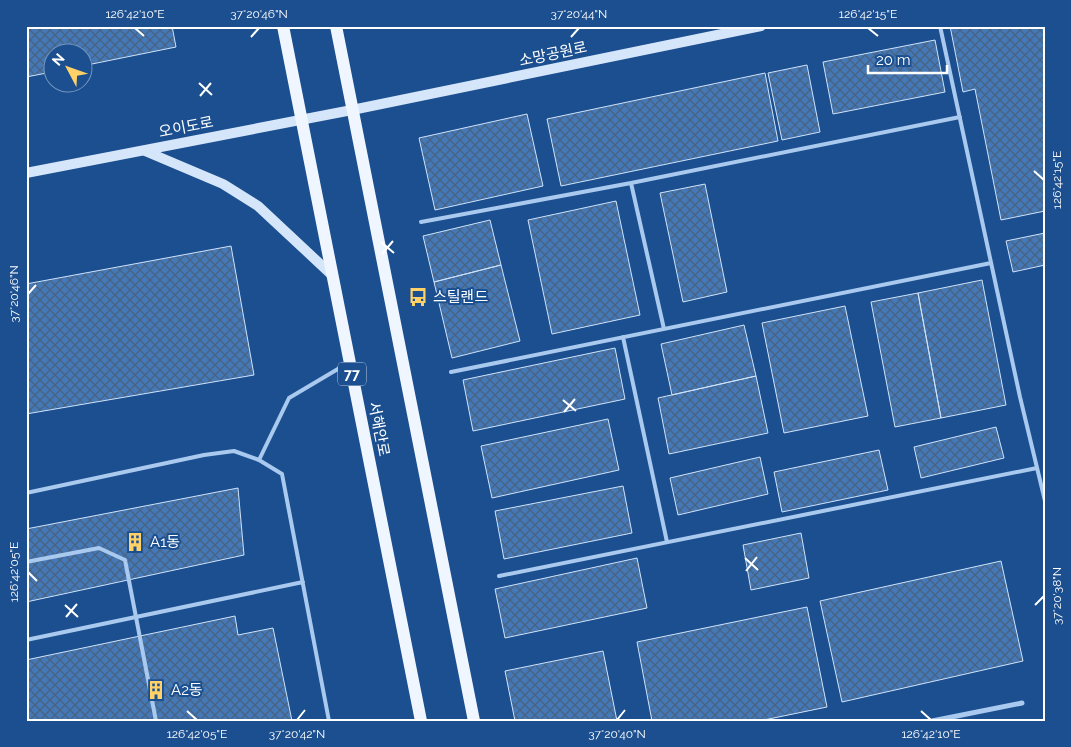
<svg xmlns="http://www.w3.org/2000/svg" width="1071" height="747" viewBox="0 0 1071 747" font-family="Raleway,'Noto Sans KR',sans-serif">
	<defs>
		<pattern id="building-cross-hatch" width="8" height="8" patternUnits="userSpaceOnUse" patternTransform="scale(1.25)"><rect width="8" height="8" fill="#4478b7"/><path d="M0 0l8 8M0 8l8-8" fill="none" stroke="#486282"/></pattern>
	</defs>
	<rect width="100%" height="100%" fill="#1b4f8f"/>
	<path fill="url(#building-cross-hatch)" stroke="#cfe3fa" d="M26 26H172L176 47 82 66V52H52V72L26 77Z
		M950 26H1045V211L1001 220 975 89 963 92Z
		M935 40 945 92 833 114 823 62Z
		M807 65 820 132 782 140 768 73Z
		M765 73 778 141 561 186 547 119Z
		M527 114 543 186 435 210 419 138Z
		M705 184 727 292 683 302 660 193Z
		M616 201 640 315 552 334 528 220Z
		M490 220 501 265 434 282 423 236Z
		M1045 233V265L1013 272 1006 241Z
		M231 246 254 375 26 414V284Z
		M501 265 520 341 452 358 434 282Z
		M982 280 1006 405 941 418 918 293Z
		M918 293 941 418 895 427 871 302Z
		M845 306 868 416 784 433 762 323Z
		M744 325 756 376 672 395 661 344Z
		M615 348 625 399 473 431 463 380Z
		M756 376 768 433 669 454 658 398Z
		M608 419 619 470 492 498 481 446Z
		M996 427 1004 458 921 478 914 447Z
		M879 450 888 490 782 512 774 472Z
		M760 457 768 494 678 515 670 478Z
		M623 486 632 533 504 559 495 511Z
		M238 488 244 555 26 602V529Z
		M801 533 809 578 751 590 743 545Z
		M637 558 647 608 505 638 495 589Z
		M1001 561 1023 661 842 702 820 601Z
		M807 607 827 707 759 721H652L637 642Z
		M235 616 238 635 273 628 292 721H26V660Z
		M603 651 617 721H515L505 671Z"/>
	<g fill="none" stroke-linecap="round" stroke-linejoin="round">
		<path stroke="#a9c9ee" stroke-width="4" d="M940 26 1020 397 1045 501
			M631 183 664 329
			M421 222 631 183 960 117
			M623 337 667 542
			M451 372 991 263
			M259 460 289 398 348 363
			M26 493 204 455 234 451 259 460 282 474 329 721
			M499 576 1037 468
			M26 640 303 582"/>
		<path stroke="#a9c9ee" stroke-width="5" d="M932 721 1022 703"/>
		<path stroke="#d6e6fa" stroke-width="10" d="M145 151 223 184 258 206 333 276
			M26 173 352 110 761 26"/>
		<path stroke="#f0f6ff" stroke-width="12" d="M283 26 421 721
			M336 26 474 721"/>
		<path stroke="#a9c9ee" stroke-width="4" d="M26 562 99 548 125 560 156 721"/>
	</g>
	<path fill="none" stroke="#fff" stroke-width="2" d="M135 28 144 36M868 28 878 36M251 37 259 28M571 37 579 28M199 83 212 95M200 96 211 83M1034 171 1044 180M381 242 394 253M382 254 393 241M28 294 36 285M563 400 576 411M564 412 575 399M745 558 758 570M746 571 757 557M28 572 37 581M65 605 78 617M1035 605 1044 596M66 617 77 604M187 711 197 720M921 711 931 720M297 720 305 710M617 720 625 710"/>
	<defs>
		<g id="bus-bare" transform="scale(1.5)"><path d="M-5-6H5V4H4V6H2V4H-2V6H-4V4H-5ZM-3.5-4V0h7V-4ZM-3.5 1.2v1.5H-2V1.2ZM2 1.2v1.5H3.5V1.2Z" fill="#ffd166" stroke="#1b4f8f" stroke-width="2.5" paint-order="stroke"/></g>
		<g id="building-bare" transform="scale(1.5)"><path d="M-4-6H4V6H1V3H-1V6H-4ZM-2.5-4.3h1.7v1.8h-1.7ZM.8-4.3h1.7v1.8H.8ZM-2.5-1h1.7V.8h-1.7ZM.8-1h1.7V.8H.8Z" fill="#ffd166" stroke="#1b4f8f" stroke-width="2.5" paint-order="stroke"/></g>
	</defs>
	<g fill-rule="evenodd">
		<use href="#bus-bare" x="418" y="297"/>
		<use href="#building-bare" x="135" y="542"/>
		<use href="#building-bare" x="156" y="690"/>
	</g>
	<g text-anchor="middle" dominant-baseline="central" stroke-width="4" stroke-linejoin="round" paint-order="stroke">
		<rect fill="#1b4f8f" stroke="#bbcadd" stroke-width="1" x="338" y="362.5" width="28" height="23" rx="4"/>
		<g font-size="14" font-weight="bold" fill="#fff">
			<text x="352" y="374">77</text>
		</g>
		<g font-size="15" fill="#fff" stroke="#1b4f8f">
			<text transform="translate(553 54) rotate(-12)">소망공원로</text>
			<text transform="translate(186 127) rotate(-11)">오이도로</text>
			<text transform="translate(379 429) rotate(79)">서해안로</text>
		</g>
		<g font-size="15" fill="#fff" stroke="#1b4f8f" text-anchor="start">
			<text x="433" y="297">스틸랜드</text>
			<text x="150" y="542">A1동</text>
			<text x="171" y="690">A2동</text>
		</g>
	</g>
	<rect width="1071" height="747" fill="none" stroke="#1b4f8f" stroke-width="55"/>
	<g transform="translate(68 68) rotate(311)"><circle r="24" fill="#1b4f8f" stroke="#7695bc"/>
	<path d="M0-4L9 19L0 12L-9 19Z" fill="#ffd166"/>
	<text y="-8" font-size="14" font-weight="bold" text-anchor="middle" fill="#ffffff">N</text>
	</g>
	<path d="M868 65v8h79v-8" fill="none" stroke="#ffffff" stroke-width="2.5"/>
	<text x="876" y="65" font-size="15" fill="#ffffff" stroke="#1b4f8f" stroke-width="4" paint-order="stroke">20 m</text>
	<rect x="28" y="28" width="1016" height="692" fill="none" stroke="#fff" stroke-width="2"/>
	<g font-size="12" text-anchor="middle" fill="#fff">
		<text x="135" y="18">126°42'10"E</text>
		<text x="259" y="18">37°20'46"N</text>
		<text x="579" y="18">37°20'44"N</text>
		<text x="868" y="18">126°42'15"E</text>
		<text transform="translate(1057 180) rotate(-90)" y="4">126°42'15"E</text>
		<text transform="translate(14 294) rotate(-90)" y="4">37°20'46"N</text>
		<text transform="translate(14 572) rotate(-90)" y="4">126°42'05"E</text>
		<text transform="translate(1057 596) rotate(-90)" y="4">37°20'38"N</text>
		<text x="197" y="738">126°42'05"E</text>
		<text x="297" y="738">37°20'42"N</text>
		<text x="617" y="738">37°20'40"N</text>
		<text x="931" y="738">126°42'10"E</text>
	</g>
</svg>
